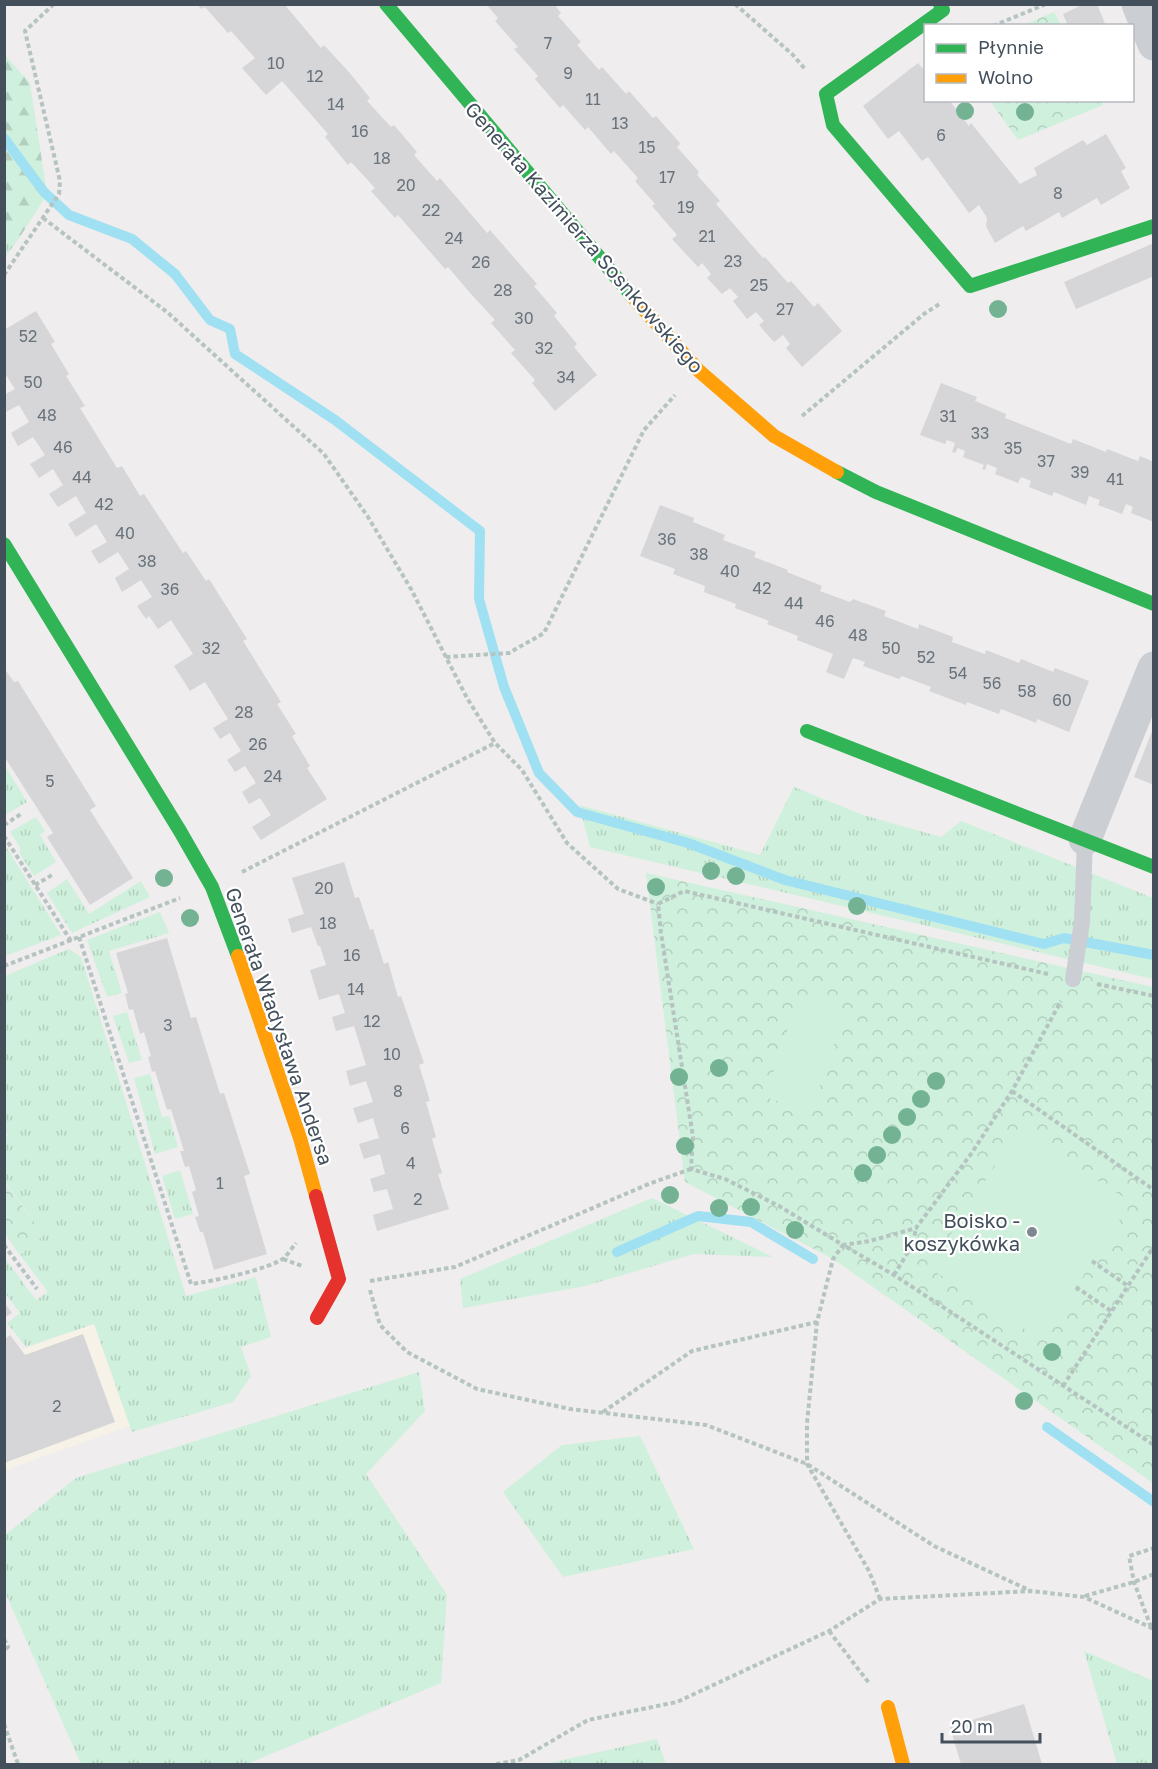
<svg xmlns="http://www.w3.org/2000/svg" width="1158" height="1769" viewBox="0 0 1158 1769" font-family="'Golos Text',sans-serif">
	<defs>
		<pattern id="grass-tufts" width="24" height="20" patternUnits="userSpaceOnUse" patternTransform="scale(1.5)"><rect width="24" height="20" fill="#cff0dc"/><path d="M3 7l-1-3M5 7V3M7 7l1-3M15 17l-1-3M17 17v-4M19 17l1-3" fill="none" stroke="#b3d0bf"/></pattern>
		<pattern id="forest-firs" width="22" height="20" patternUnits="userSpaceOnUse" patternTransform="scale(1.5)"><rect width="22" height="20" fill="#cff0dc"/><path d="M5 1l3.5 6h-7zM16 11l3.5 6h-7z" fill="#b3d0bf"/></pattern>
		<pattern id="park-crowns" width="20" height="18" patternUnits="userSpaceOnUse" patternTransform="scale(1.5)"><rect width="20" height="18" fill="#cff0dc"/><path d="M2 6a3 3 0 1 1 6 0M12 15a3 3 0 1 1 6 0" fill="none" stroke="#b3d0bf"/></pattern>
	</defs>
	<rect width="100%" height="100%" fill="#efeded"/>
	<path fill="#f7f2e8" d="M94 1323 130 1426 5 1470V1356Z"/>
	<path fill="url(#grass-tufts)" d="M5 229 18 240 5 257Z
		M5 766 27 802 5 815H4Z
		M794 787 863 815 941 837 961 821 1153 898V979L590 847 579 805 760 855Z
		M36 817 45 831 40 835 56 862 34 876 20 854V847L10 832Z
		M5 845 61 935 5 956H4Z
		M67 879 89 914 141 881 150 897 72 933 47 893Z
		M160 912 169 933 109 951 122 993 107 997 87 940Z
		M69 949 81 957 186 1296 256 1277 271 1337 241 1347 251 1376 233 1402 132 1432 94 1324 26 1347 7 1323 20 1313 5 1293 4 1257 36 1300 48 1292 20 1255 44 1235 5 1182V1138L8 1135 4 1131 5 976Z
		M127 1012 142 1060 129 1063 113 1016Z
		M150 1074 162 1117 169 1116 178 1147 155 1154 134 1078Z
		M180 1170 193 1214 175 1219 162 1176Z
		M652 1198 773 1257 694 1254 585 1286 463 1308 460 1279Z
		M419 1372 425 1411 366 1474 447 1595 441 1683 247 1764H81L5 1592V1535L76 1478Z
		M640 1436 694 1549 563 1577 503 1492 562 1445Z
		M1084 1651 1153 1681V1764H1117Z
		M657 1739 666 1764H545Z"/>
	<path fill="url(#forest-firs)" d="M4 54 30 83 47 194 18 240 5 229Z"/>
	<path fill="url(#park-crowns)" d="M1054 12 1061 25H1024Z
		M1100 100 1103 105 1018 140 990 101Z
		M646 873 1153 987V1483L833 1259 685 1182Z
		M4 1182 44 1235 20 1255 5 1234Z"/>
	<path fill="#cff0dc" d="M799 995 845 1011 811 1112 765 1097Z
		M1018 1130 1131 1202 1042 1340 929 1268Z"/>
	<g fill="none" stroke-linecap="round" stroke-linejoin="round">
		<path stroke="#a0e0f3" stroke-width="10" d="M4 138 44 192 69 215 132 239 175 274 210 320 230 329 235 354 335 420 480 531 479 599 504 687 539 773 577 812 688 843 785 880 1044 944 1064 938 1154 955
			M617 1252 698 1216 751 1222 813 1259
			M1047 1427 1154 1502"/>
	</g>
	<path fill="#d6d5d7" d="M284 4 321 48 324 45 348 71 370 98 367 101 391 127 394 125 417 152 414 155 437 181 440 178 487 233 490 230 537 284 534 286 557 313 554 316 577 344 574 347 597 375 555 411 532 383 535 380 511 353 515 350 491 323 495 320 471 294 448 267 445 269 398 215 395 218 371 191 375 188 351 162 348 165 325 137 328 134 282 81 266 95 242 68 255 58 231 31 228 33 205 7 201 9 198 5Z
		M486 4H554L561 13 558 16 581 42 577 45 599 70 602 67 626 94 629 91 653 118 656 116 679 142 680 144 677 147 699 172 697 175 720 201 716 204 763 258 765 257 788 283 791 281 814 307 818 303 842 331 802 367 786 348 790 344 783 335 774 342 759 325 764 321 756 312 747 319 733 301 738 297 730 288 722 294 707 278 711 274 702 263 698 267 672 239 677 235 652 206 655 204 635 181 638 178 614 151 611 154 588 127 585 130 563 105 560 108 535 79 538 76 514 49 518 47 495 21 498 18Z
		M1084 4H1097L1106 26H1068L1063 14Z
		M918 63 926 72V100H949L969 126 971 123 1020 184 1037 175 1034 168 1083 140 1087 145 1106 134 1126 168 1121 171 1130 188 1101 205 1097 198 1062 218 1059 212 1026 231 1023 226 995 243 986 226 987 218 979 205 969 213 928 157 922 161 899 131 888 139 863 106Z
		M1154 243V276L1076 309 1064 282Z
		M36 311 55 342 51 344 69 374 66 376 85 406 80 408 117 468 122 466 140 496 144 494 183 553 186 551 206 581 209 579 247 639 243 641 281 702 277 704 296 734 292 736 310 766 307 768 327 799 261 840 252 827 271 815 260 798 249 804 242 792 256 783 245 766 235 772 227 760 241 751 230 733 220 739 213 728 228 719 205 682 190 691 174 666 193 654 171 620 158 629 149 616 146 619 137 606 152 597 141 580 122 592 115 578 129 569 118 552 99 564 91 551 107 542 96 524 76 537 68 524 86 513 76 496 58 507 49 494 63 485 53 469 39 478 30 464 45 455 33 437 18 446 11 433 29 422 19 405 4 413V395L15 389 4 372V330Z
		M941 383 977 397 975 401 1006 414 1005 418 1071 444 1073 439 1106 452 1107 449 1138 461 1140 456 1154 462V522L1131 513 1133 507 1126 504 1122 514 1098 505 1100 500 1089 496 1086 505 1054 492 1052 496 1029 487 1031 481 1021 477 1018 483 995 474 997 468 987 464 985 470 982 469 984 465 963 457 965 451 958 448 955 453 952 452 955 443 947 440 945 444 920 435Z
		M660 505 694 518 693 522 725 535 723 540 756 552 754 557 788 570 787 572 822 586 820 591 850 602 853 599 886 611 884 616 918 629 919 624 953 637 952 642 985 654 986 650 1019 663 1021 659 1053 672 1055 668 1089 681 1069 732 1037 719 1036 723 1034 722 1001 709 999 714 967 702 966 705 929 691 931 687 902 676 899 679 863 666 865 662 853 658 844 679 826 672 833 654 797 640 798 636 767 624 769 621 735 608 736 604 704 592 705 586 673 574 675 569 640 556Z
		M4 668 14 682 18 681 96 806 90 810 133 878 90 905 47 837 53 833 4 756Z
		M1153 729H1154V785L1134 777Z
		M344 862 355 898 359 897 370 930 373 929 384 964 388 962 398 997 401 996 424 1063 419 1065 430 1101 426 1102 436 1137 432 1139 442 1173 438 1174 449 1209 377 1231 373 1215 393 1209 387 1189 374 1192 370 1179 385 1174 380 1154 364 1159 359 1144 379 1138 373 1118 358 1123 353 1108 373 1102 366 1081 350 1086 346 1071 366 1065 354 1026 336 1031 332 1017 345 1013 339 994 319 1000 310 970 326 965 320 946H318L311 927 292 933 288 919 304 914 292 878Z
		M167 938 191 1018 196 1017 220 1094 224 1093 250 1174 244 1176 267 1254 214 1270 203 1232H200L195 1217 199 1216 192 1192 196 1190 189 1166 185 1167 180 1151H184L171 1109 167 1110 155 1071 152 1072 148 1057 151 1056 144 1032 140 1034 133 1009 129 1010 125 994 128 993 116 953Z
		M4 1302 12 1313 4 1318Z
		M83 1334 115 1422 4 1463V1340L10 1335 25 1355Z
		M1024 1704 1042 1764H961L950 1727Z"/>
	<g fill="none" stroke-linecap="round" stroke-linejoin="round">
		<path stroke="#b6c4c1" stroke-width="4" stroke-dasharray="4.5 3" stroke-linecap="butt" d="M735 4 793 55 805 69
			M993 26 1046 4
			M43 218 167 312 324 454 368 517 411 589 467 698 495 743 522 770 567 843 618 889 658 904
			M4 275 59 194 60 181 25 31 54 4
			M802 416 924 314 941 303
			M446 657 509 653 544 633 644 430 675 395
			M4 825 21 814
			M4 836 71 941
			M242 872 495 743
			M35 885 52 875
			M79 937 191 1284C210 1282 270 1269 284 1258 288 1254 292 1248 296 1243
			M4 966 180 898
			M1048 974 684 891 658 904 661 933 693 1137 691 1169 725 1179 779 1206 843 1245 870 1241 916 1228 971 1154 1012 1091 1061 1001
			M1097 984 1154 996
			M1012 1091 1154 1190
			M4 1245 37 1289
			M283 1259 302 1266
			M1092 1261 1128 1286
			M894 1275 913 1244 916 1228
			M370 1281 455 1267 651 1183 691 1169
			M1076 1287 1111 1311
			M370 1290 380 1325 407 1352 477 1389 570 1409 706 1425 807 1464 934 1546 1031 1591
			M1063 1386 1154 1246
			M603 1412 692 1351 817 1322
			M1085 1596 1134 1582 1154 1574
			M880 1599 869 1571 807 1464V1423L817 1322 833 1259 843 1245 894 1275 1154 1445
			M1151 1627 1134 1582 1129 1556 1154 1548
			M829 1631 869 1683
			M4 1639 8 1647 4 1650
			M4 1724 18 1764
			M496 1764 519 1760 588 1720 677 1702 829 1631 880 1599 1031 1591 1084 1597 1154 1629"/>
		<path stroke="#cbced2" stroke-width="16" d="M1073 979 1082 922 1085 839"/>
		<path stroke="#cbced2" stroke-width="33" d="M1138 4 1154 44
			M1085 839 1154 668"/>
		<path stroke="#30b455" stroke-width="14" d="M386 4 632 296
			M940 4 943 10 826 94 833 125 970 286 1154 226
			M837 472 876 492 1154 604
			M4 544 180 831 212 887 238 956
			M807 731 1154 867"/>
		<path stroke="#ff9f0a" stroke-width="14" d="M632 296 698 370 774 436 837 472
			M238 956 300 1138 316 1196
			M888 1707 903 1764"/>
		<path stroke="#e5322d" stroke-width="14" d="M316 1196 339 1279 317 1318"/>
	</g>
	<g fill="#73b393">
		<circle cx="965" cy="111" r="9"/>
		<circle cx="1025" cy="112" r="9"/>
		<circle cx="998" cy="309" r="9"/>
		<circle cx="711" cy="871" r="9"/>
		<circle cx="736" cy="876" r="9"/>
		<circle cx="164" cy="878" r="9"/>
		<circle cx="656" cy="887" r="9"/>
		<circle cx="857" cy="906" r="9"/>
		<circle cx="190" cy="918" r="9"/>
		<circle cx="719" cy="1068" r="9"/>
		<circle cx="679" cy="1077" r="9"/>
		<circle cx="936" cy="1081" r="9"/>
		<circle cx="921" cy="1099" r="9"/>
		<circle cx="907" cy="1117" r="9"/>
		<circle cx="892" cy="1135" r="9"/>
		<circle cx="685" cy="1146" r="9"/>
		<circle cx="877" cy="1155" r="9"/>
		<circle cx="863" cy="1173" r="9"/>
		<circle cx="670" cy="1195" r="9"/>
		<circle cx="751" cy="1207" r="9"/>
		<circle cx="719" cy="1208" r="9"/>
		<circle cx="795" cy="1230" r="9"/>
		<circle cx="1052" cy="1352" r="9"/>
		<circle cx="1024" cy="1401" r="9"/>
	</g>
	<circle fill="#7f878f" stroke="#fff" stroke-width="2" cx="1032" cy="1232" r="6"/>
	<g text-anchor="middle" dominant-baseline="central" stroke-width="4.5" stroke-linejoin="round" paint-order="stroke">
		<g font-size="16" fill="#69737c">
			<text x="548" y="43">7</text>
			<text x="276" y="63">10</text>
			<text x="568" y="73">9</text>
			<text x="315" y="76">12</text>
			<text x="593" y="99">11</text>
			<text x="336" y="104">14</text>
			<text x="620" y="123">13</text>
			<text x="360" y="131">16</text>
			<text x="941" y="135">6</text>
			<text x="647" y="147">15</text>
			<text x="382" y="158">18</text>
			<text x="667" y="177">17</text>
			<text x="406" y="185">20</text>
			<text x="1058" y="193">8</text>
			<text x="686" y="207">19</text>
			<text x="431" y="210">22</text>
			<text x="707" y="236">21</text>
			<text x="454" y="238">24</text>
			<text x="733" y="261">23</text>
			<text x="481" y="262">26</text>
			<text x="759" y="285">25</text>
			<text x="503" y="290">28</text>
			<text x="785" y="309">27</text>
			<text x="524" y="318">30</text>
			<text x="28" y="336">52</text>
			<text x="544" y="348">32</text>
			<text x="566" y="377">34</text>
			<text x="33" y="382">50</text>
			<text x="47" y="415">48</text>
			<text x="948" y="416">31</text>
			<text x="980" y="433">33</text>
			<text x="63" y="447">46</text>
			<text x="1013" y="448">35</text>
			<text x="1046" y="461">37</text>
			<text x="1080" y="472">39</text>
			<text x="82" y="477">44</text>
			<text x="1115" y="479">41</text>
			<text x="104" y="504">42</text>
			<text x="125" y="533">40</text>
			<text x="667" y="539">36</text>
			<text x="699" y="554">38</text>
			<text x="147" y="561">38</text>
			<text x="730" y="571">40</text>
			<text x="762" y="588">42</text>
			<text x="170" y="589">36</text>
			<text x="794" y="603">44</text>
			<text x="825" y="621">46</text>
			<text x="858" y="635">48</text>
			<text x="211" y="648">32</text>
			<text x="891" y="648">50</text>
			<text x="926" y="657">52</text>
			<text x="958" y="673">54</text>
			<text x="992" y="683">56</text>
			<text x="1027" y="691">58</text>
			<text x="1062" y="700">60</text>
			<text x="244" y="712">28</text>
			<text x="258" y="744">26</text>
			<text x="273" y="776">24</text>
			<text x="50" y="781">5</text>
			<text x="324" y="888">20</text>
			<text x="328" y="923">18</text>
			<text x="352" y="955">16</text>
			<text x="356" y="989">14</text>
			<text x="372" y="1021">12</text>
			<text x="168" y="1025">3</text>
			<text x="392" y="1054">10</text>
			<text x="398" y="1091">8</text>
			<text x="405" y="1128">6</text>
			<text x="411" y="1163">4</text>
			<text x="220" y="1183">1</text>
			<text x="418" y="1199">2</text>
			<text x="57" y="1406">2</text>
		</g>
		<g font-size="20" fill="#43505c" stroke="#fff">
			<text transform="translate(585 237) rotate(49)">Generała Kazimierza Sosnkowskiego</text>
			<text transform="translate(280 1026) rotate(71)">Generała Władysława Andersa</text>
		</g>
		<g font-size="20" fill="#43505c" stroke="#fff" text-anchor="end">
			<text x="1020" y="1220">Boisko -<tspan x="1020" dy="23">koszykówka</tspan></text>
		</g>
	</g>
	<rect width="1158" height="1769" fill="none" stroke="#43505c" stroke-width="12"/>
	<rect x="924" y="24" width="210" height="78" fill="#ffffff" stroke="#b4b9be" stroke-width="1.5"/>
	<rect x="936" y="44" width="30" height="9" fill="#30b455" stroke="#b4b9be" stroke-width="1.5"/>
	<text x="978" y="54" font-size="18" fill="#43505c">Płynnie</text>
	<rect x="936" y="74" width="30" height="9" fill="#ff9f0a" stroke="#b4b9be" stroke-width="1.5"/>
	<text x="978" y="84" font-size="18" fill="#43505c">Wolno</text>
	<path d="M942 1733v9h98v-9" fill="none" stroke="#43505c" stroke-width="3"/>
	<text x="951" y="1733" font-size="18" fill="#43505c" stroke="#ffffff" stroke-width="4.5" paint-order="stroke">20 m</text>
</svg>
